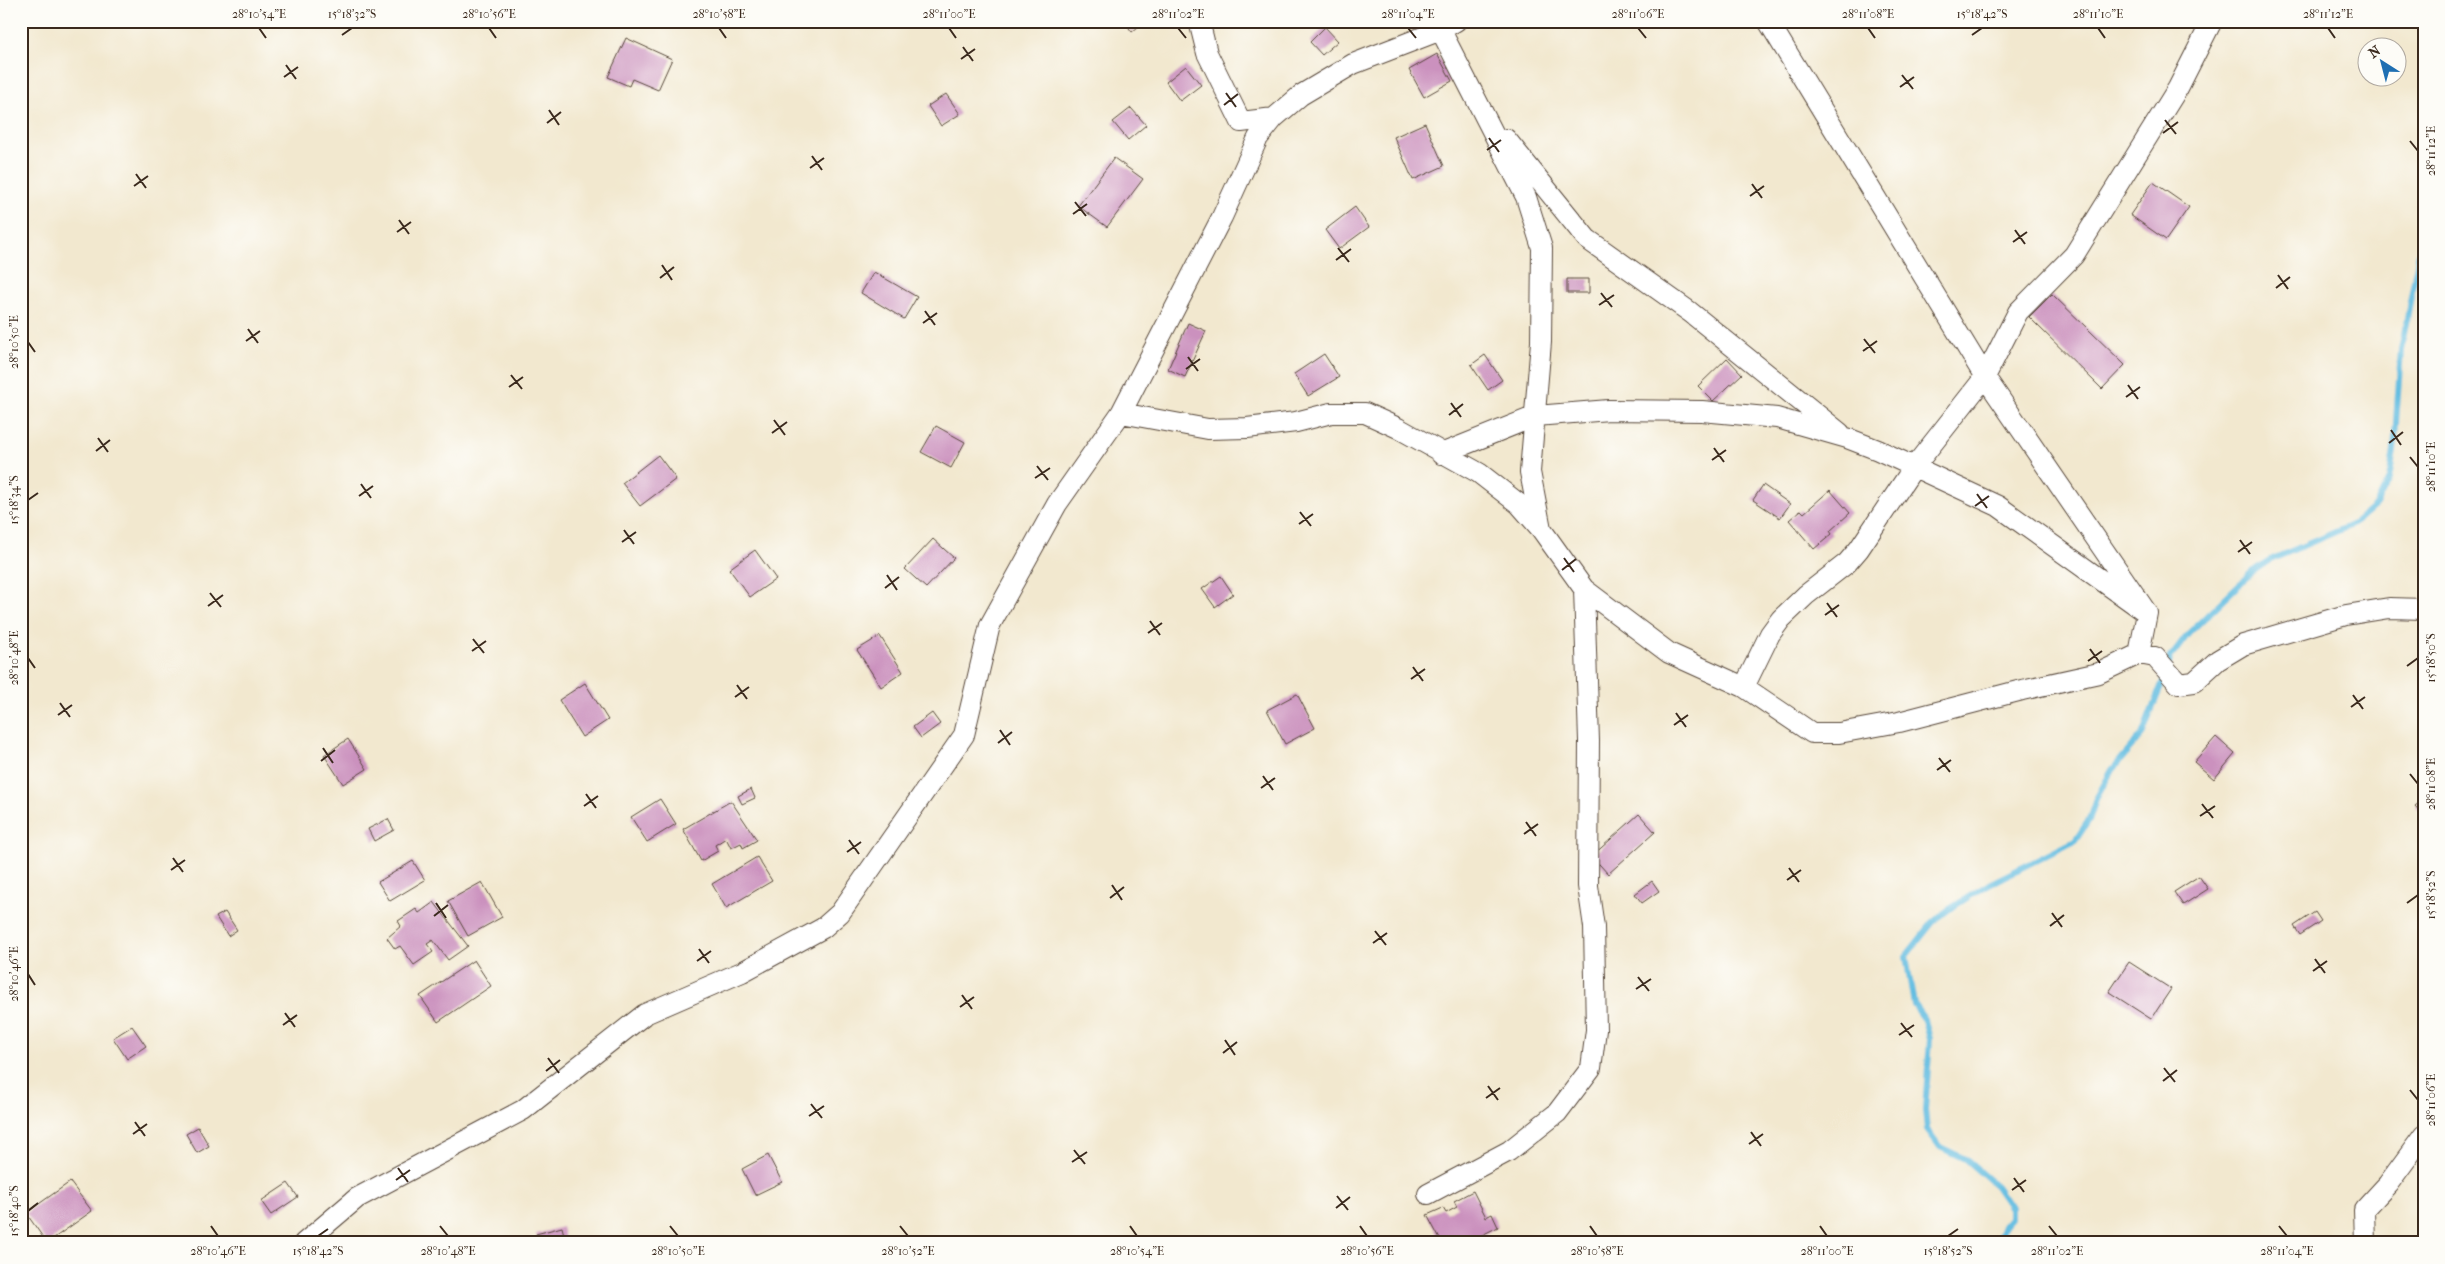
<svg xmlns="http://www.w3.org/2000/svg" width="2445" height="1264" viewBox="0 0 2445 1264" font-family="'IM FELL French Canon',serif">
	<rect width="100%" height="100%" fill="#fdfcf7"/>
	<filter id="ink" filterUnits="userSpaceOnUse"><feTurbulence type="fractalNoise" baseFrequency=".02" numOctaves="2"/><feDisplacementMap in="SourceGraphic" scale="10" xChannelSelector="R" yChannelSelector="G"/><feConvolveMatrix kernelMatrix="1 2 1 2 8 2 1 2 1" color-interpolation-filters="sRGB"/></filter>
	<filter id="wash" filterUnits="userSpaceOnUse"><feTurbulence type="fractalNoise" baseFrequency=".0096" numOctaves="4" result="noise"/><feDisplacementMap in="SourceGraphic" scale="20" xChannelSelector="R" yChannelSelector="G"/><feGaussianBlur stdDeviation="1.12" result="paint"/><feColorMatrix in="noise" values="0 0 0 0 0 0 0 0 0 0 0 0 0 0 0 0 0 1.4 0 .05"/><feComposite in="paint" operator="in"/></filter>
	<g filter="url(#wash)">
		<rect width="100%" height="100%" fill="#f2e8cf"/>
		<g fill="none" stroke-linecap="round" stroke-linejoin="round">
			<path stroke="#64bde1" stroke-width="6" d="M1997 1243 2004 1225 2011 1217V1208L1996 1186 1965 1159 1940 1147 1927 1129 1925 1110 1930 1039 1925 1020 1914 1005 1906 956 1933 922 1948 910 1989 884 2075 841 2089 820 2096 799 2112 770 2142 735 2167 671 2171 657 2189 633 2252 572 2268 561 2354 524 2376 505 2389 479 2394 451 2401 350 2424 227"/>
		</g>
		<g id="blocks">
			<path fill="#cb91be" d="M1124 21H1145L1132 32Z
				M1325 27 1338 41 1322 55 1310 42Z
				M626 38 672 59 658 90 632 79 629 86 608 77Z
				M1437 54 1452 81 1424 97 1409 70Z
				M1186 66 1201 85 1180 101 1166 82Z
				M946 94 960 114 941 126 928 106Z
				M1131 108 1146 125 1128 140 1113 122Z
				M1425 123 1444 166 1413 180 1394 137Z
				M1114 158 1143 179 1107 227 1078 206Z
				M2153 182 2189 207 2166 240 2130 215Z
				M1355 207 1369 227 1339 249 1325 230Z
				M874 272 917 297 904 319 861 293Z
				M1567 279H1589V293H1567Z
				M2052 294 2125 365 2102 389 2029 317Z
				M1188 323 1206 331 1185 377 1168 369Z
				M1324 354 1339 377 1308 396 1294 374Z
				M1485 355 1502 380 1488 390 1471 365Z
				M1727 358 1742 374 1713 401 1698 386Z
				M936 426 965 442 951 468 921 452Z
				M658 455 676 479 640 506 622 483Z
				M1763 485 1790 504 1780 518 1753 500Z
				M1830 490 1850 513 1830 531 1832 534 1814 549 1789 520 1801 510 1804 513Z
				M933 539 954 558 926 588 905 569Z
				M755 550 776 579 750 597 729 569Z
				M1221 576 1233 594 1215 607 1202 589Z
				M880 636 903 672 881 687 857 650Z
				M585 683 608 720 582 737 559 700Z
				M1297 694 1315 728 1285 744 1267 710Z
				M932 713 940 724 921 738 913 727Z
				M2216 737 2235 754 2214 779 2194 762Z
				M348 739 367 769 343 784 324 755Z
				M751 789 755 798 742 804 738 796Z
				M660 799 676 824 647 842 631 817Z
				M2424 799V816L2415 806Z
				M731 801 757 840 743 848 741 843 731 848 726 838 715 845 718 851 701 861 683 829Z
				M1639 814 1655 832 1608 874 1592 856Z
				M388 819 394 830 374 841 368 829Z
				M757 857 772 881 726 908 712 884Z
				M413 861 425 880 390 901 378 882Z
				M2199 876 2208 889 2183 905 2174 892Z
				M1652 881 1659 891 1642 903 1635 894Z
				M482 882 502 917 468 936 448 901Z
				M434 902 468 946 448 960 433 940 427 944 433 952 414 965 400 946 395 949 387 938 401 926 398 921 416 909 419 913Z
				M225 912 237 930 228 936 216 917Z
				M2315 912 2321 921 2300 935 2294 926Z
				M474 960 491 986 438 1022 420 996Z
				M2129 962 2171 989 2151 1019 2109 992Z
				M132 1026 146 1046 127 1059 113 1038Z
				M198 1127 209 1146 197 1153 186 1134Z
				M768 1155 782 1182 755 1195 742 1169Z
				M70 1182 92 1211 47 1243 26 1213Z
				M288 1183 298 1197 271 1215 261 1201Z
				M1473 1191 1486 1217 1492 1214 1498 1227 1480 1236 1483 1243H1442L1427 1215 1443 1208 1446 1213 1457 1207 1454 1201Z
				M562 1227 566 1243H539L536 1234Z"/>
		</g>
	</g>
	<g filter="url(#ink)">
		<use href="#blocks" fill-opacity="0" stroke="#564639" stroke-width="1"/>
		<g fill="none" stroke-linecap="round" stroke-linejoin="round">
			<g stroke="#564639" stroke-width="22">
				<path id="minor" d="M1199 21 1207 53 1241 122 1274 118
					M1436 21 1526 197 1542 248 1541 342 1530 472 1541 529 1584 589 1669 653 1744 687 1812 733H1839L1899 722 2022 690 2099 673 2139 654 2155 657 2179 684 2194 682 2218 660 2243 645 2346 615 2389 608 2424 609
					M1768 21 1985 377 2147 613 2139 654
					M1506 139 1587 239 1690 312 1840 433
					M1121 413 1208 429 1247 428 1296 422 1331 413H1365L1398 428 1479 473 1519 504 1540 528
					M1441 454 1536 416 1609 410 1702 411 1777 418 1847 438 1878 450 1998 506 2147 613
					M1744 687 1770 634 1781 619 1806 595 1847 563 1859 549 1914 467 1985 377 2018 312 2074 255 2178 88 2212 21
					M1428 1194 1509 1151 1557 1113 1591 1068 1596 1030 1594 927 1588 886 1589 741 1584 589
					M304 1243 357 1198 523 1110 645 1014 742 972 823 928 840 913 964 735 990 625 1057 504 1121 413 1222 217 1258 138 1274 118 1301 95 1353 64 1441 30 1456 21
					M2365 1243 2364 1210 2388 1184 2424 1135"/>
			</g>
			<use href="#minor" stroke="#fff" stroke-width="20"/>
		</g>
	</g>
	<path fill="none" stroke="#3b2a1e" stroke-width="2" d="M259 28 266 38M489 28 496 38M719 28 726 38M949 28 956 38M1178 28 1186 38M1408 28 1416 38M1638 28 1646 38M1868 28 1875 38M2098 28 2105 38M2328 28 2335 38M342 35 352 28M1972 35 1982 28M963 47 973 61M961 59 975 49M286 65 296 79M1902 75 1913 89M284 77 298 67M1900 87 1914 77M1226 93 1236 107M1224 105 1238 94M549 110 559 125M2165 120 2176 134M547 123 561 112M2163 133 2178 122M1489 138 1499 152M2410 141 2418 151M1487 150 1501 140M812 156 822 170M810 168 824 158M136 174 146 188M1752 184 1762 198M134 186 148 176M1750 196 1764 186M1075 202 1086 216M1073 214 1087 204M399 220 409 234M2015 230 2025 244M397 232 411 222M2013 242 2027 232M1338 248 1349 262M1336 260 1351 249M662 265 672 280M2278 275 2288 289M660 278 674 267M2276 288 2290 277M1601 293 1612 307M1599 305 1614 295M925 311 935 325M923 323 937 313M248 329 258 343M1864 339 1875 353M246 341 260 331M28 342 35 352M1863 351 1877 341M1188 357 1198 371M1186 369 1200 359M511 375 522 389M2128 385 2138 399M509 387 523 377M2126 397 2140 387M1451 403 1461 417M1449 415 1463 404M774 420 785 435M2391 430 2401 445M772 433 787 422M98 438 108 452M2389 443 2403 432M1714 448 1724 462M96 451 110 440M2410 457 2418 467M1712 460 1726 450M1037 466 1048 480M1035 478 1050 468M361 484 371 498M1977 494 1987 508M359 496 373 486M28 500 38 493M1975 506 1989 496M1300 512 1311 526M1299 524 1313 514M624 530 634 544M2240 540 2250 554M622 542 636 532M2238 552 2252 542M1564 558 1574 572M1562 570 1576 559M887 575 897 590M885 588 899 577M210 593 221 607M1827 603 1837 617M208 606 223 595M1825 615 1839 605M1150 621 1160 635M1148 633 1162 623M473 639 484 653M2090 649 2100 663M472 651 486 641M28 658 35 668M2088 661 2102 651M2407 666 2418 658M1413 667 1423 681M1411 679 1425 669M737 685 747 699M2353 695 2363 709M735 697 749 687M60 703 70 717M2351 707 2365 697M1676 713 1686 727M58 715 72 705M1674 725 1688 715M1000 730 1010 745M998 743 1012 732M323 748 333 763M1939 758 1950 772M321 761 335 750M1937 770 1951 760M2410 774 2418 784M1263 776 1273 790M1261 788 1275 778M586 794 596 808M2202 804 2213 818M584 806 598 796M2200 816 2215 806M1526 822 1536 836M1524 834 1538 824M849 840 859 854M847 852 861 842M173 858 183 872M1789 868 1799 882M171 870 185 860M1787 880 1801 870M1112 885 1122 900M1110 898 1124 887M436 903 446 918M2407 903 2418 895M2052 913 2062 927M434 916 448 905M2050 926 2064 915M1375 931 1386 945M1373 943 1387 933M699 949 709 963M2315 959 2325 973M697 961 711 951M2313 971 2327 961M28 974 35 985M1638 977 1649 991M1636 989 1651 979M962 995 972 1009M960 1007 974 997M285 1013 295 1027M1901 1023 1912 1037M283 1025 297 1015M1899 1035 1914 1025M1225 1040 1235 1055M1223 1053 1237 1042M548 1058 559 1073M2164 1068 2175 1082M546 1071 560 1060M2163 1081 2177 1070M1488 1086 1498 1100M2410 1090 2418 1100M1486 1098 1500 1088M811 1104 822 1118M809 1116 824 1106M135 1122 145 1136M1751 1132 1761 1146M133 1134 147 1124M1749 1144 1763 1134M1074 1150 1085 1164M1072 1162 1087 1152M398 1168 408 1182M2014 1178 2024 1192M396 1180 410 1170M2012 1190 2026 1180M1337 1196 1348 1210M1336 1208 1350 1197M28 1211 38 1203M211 1226 218 1236M440 1226 448 1236M670 1226 678 1236M900 1226 908 1236M1130 1226 1137 1236M1360 1226 1367 1236M1590 1226 1597 1236M1820 1226 1827 1236M2049 1226 2057 1236M2279 1226 2287 1236M318 1236 328 1229M1948 1236 1958 1229"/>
	<rect width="2445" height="1264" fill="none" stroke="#fdfcf7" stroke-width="55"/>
	<g transform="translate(2382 62) rotate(324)"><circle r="24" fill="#fdfcf7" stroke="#afa8a0"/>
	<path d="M0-4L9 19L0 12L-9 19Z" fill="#1f6fb2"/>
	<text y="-8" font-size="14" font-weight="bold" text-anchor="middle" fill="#3b2a1e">N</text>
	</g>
	<rect x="28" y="28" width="2390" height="1208" fill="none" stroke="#3b2a1e" stroke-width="2"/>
	<g font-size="12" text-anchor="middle" fill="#3b2a1e">
		<text x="259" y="18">28°10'54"E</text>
		<text x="352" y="18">15°18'32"S</text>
		<text x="489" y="18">28°10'56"E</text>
		<text x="719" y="18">28°10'58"E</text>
		<text x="949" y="18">28°11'00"E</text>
		<text x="1178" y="18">28°11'02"E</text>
		<text x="1408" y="18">28°11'04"E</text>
		<text x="1638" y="18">28°11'06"E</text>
		<text x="1868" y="18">28°11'08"E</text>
		<text x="1982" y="18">15°18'42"S</text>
		<text x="2098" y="18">28°11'10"E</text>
		<text x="2328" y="18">28°11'12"E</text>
		<text transform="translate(2431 151) rotate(-90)" y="4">28°11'12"E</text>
		<text transform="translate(14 342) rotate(-90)" y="4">28°10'50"E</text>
		<text transform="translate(2431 467) rotate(-90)" y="4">28°11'10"E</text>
		<text transform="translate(14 500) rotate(-90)" y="4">15°18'34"S</text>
		<text transform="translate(14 658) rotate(-90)" y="4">28°10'48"E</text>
		<text transform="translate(2431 658) rotate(-90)" y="4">15°18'50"S</text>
		<text transform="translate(2431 784) rotate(-90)" y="4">28°11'08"E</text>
		<text transform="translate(2431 895) rotate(-90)" y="4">15°18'52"S</text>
		<text transform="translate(14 974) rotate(-90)" y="4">28°10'46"E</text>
		<text transform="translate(2431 1100) rotate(-90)" y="4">28°11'06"E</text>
		<text transform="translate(14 1211) rotate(-90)" y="4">15°18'40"S</text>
		<text x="218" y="1255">28°10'46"E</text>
		<text x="318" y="1255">15°18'42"S</text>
		<text x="448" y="1255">28°10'48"E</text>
		<text x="678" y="1255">28°10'50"E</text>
		<text x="908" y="1255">28°10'52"E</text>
		<text x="1137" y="1255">28°10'54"E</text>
		<text x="1367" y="1255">28°10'56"E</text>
		<text x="1597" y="1255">28°10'58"E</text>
		<text x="1827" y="1255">28°11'00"E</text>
		<text x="1948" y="1255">15°18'52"S</text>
		<text x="2057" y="1255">28°11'02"E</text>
		<text x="2287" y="1255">28°11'04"E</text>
	</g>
</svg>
